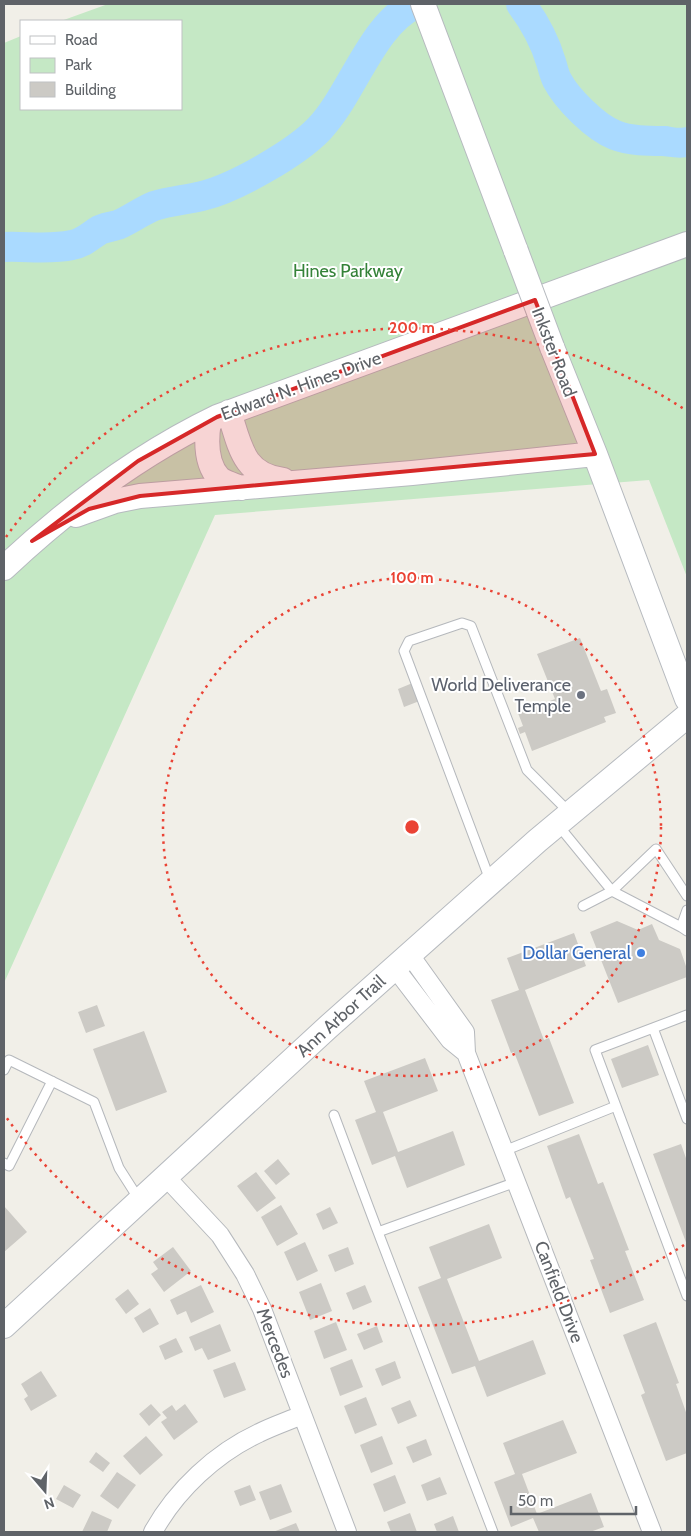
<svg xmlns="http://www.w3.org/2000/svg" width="691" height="1536" viewBox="0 0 691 1536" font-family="Cabin,sans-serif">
	<rect width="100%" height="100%" fill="#f1efe8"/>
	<path fill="#c5e8c5" d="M108 4H687V577L649 480 215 515 4 983V43L21 36V109H181V21H61Z"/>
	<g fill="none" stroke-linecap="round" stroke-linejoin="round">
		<path stroke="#aadaff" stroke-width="30" d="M521 4C533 20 545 42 551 62 553 68 554 74 557 80 567 99 595 127 615 135 630 141 648 141 664 141 672 142 679 144 687 142
			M4 247C27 246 49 250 72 245 83 243 89 237 98 231 104 227 113 227 120 224 131 219 142 211 154 206 169 201 186 200 202 196 235 188 296 153 319 129 352 95 372 23 416 4"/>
	</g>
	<path fill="#cccac5" d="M580 638 601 691 607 689 616 713 604 717 606 722 532 751 525 732 520 734 518 728 523 726 518 713 555 699 537 654Z
		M415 682 422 700 404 707 398 689Z
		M617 921 638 930 652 924 659 940 680 949 687 969V977L618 1003 590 932Z
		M574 933 586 966 525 990 544 1040 549 1038 574 1103 539 1116 514 1052 511 1053 491 1000 519 990 507 958Z
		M97 1005 105 1026 86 1033 78 1012Z
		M144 1031 167 1092 116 1111 93 1049Z
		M648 1045 659 1075 622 1088 611 1059Z
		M425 1058 438 1091 383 1112 398 1152 453 1131 465 1165 407 1188 395 1156 372 1165 355 1120 376 1112 364 1081Z
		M579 1134 598 1184 603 1182 629 1250 625 1251 644 1300 610 1313 590 1260 594 1259 570 1197 566 1199 547 1146Z
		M681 1144 687 1161V1245L653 1154Z
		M278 1159 290 1174 276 1185 264 1171Z
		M256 1172 276 1198 257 1212 237 1186Z
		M281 1205 298 1234 277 1246 261 1217Z
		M4 1206 27 1232 4 1252Z
		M330 1207 338 1223 323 1230 316 1214Z
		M489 1224 502 1258 447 1279 479 1361 533 1340 546 1374 487 1397 475 1366 452 1374 418 1287 441 1278 429 1247Z
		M305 1242 318 1271 297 1281 284 1252Z
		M173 1247 191 1271 164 1292 151 1274 158 1269 153 1262Z
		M348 1247 354 1264 335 1272 328 1255Z
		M321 1283 332 1311 310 1320 299 1292Z
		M201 1285 214 1312 191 1323 186 1311 177 1315 170 1300Z
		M365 1285 372 1302 353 1310 346 1293Z
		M128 1289 139 1304 126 1314 115 1299Z
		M150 1308 159 1324 143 1333 134 1318Z
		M336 1322 347 1350 324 1359 314 1331Z
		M656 1322 679 1383 676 1384 687 1415V1453L666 1461 641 1395 645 1393 623 1335Z
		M220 1324 231 1351 208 1360 202 1348 195 1351 189 1337Z
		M377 1326 383 1342 364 1350 357 1334Z
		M176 1338 183 1352 165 1360 159 1346Z
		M352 1359 363 1387 340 1396 330 1368Z
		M395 1361 401 1378 382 1386 375 1369Z
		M235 1362 246 1390 224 1398 213 1370Z
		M41 1371 57 1396 31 1411 24 1399 28 1396 21 1384Z
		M366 1397 377 1425 355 1434 344 1406Z
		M410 1400 417 1416 398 1424 391 1408Z
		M151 1404 161 1415 149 1426 139 1414Z
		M185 1404 198 1422 174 1440 161 1422 167 1418 162 1412 172 1405 176 1411Z
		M563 1420 577 1453 522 1474 537 1514 591 1493 604 1527 590 1532H539L533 1518 511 1527 494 1482 515 1474 503 1443Z
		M146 1436 163 1455 140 1475 123 1456Z
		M382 1436 393 1464 371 1473 360 1445Z
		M426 1439 432 1455 413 1463 406 1447Z
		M96 1452 110 1463 103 1472 89 1462Z
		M117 1472 136 1485 118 1509 100 1496Z
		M395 1475 406 1503 384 1512 373 1484Z
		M440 1477 447 1494 427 1501 421 1485Z
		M281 1484 292 1512 270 1520 259 1492Z
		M64 1485 81 1495 73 1508 56 1499Z
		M250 1485 256 1500 240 1506 234 1491Z
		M92 1511 112 1520 107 1532H82Z
		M410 1513 417 1532H391L387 1522Z
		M453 1516 459 1532H437L434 1524Z
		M296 1523 300 1532H273Z"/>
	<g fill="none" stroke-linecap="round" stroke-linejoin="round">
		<g stroke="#b5b8bc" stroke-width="11">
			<path id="lane" d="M558 825 612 891 583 906
				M490 880 404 651 409 641 462 623 471 626 527 770 570 813
				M687 910 681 927 687 931
				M681 927 612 891 656 849 687 896
				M653 1028 687 1015
				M4 1070 9 1060 94 1102 119 1168 140 1201
				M334 1115 378 1232
				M687 1119 653 1028 595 1050 687 1296
				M504 1151 616 1106
				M4 1163 9 1166 52 1081
				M493 1532 378 1232 516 1182"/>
		</g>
		<g stroke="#b5b8bc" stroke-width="20">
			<path id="street" d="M410 955 465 1032 466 1053 652 1532
				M395 968 450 1040 466 1053
				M165 1176 220 1235 245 1274 262 1309 347 1532
				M153 1532C176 1490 216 1453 259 1433 273 1426 288 1421 302 1415"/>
		</g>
		<g stroke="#b6babf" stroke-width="26">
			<path id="secondary" d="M423 4 516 251
				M552 347 595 454 687 699
				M229 412C240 446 243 475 283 480
				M209 421C206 440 205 463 219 478 225 483 234 485 241 488
				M76 515 115 501 140 496 412 473 595 454
				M4 568C68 508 138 455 217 417L687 244
				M4 1326 327 1028 537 841 687 716"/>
		</g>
		<use href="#lane" stroke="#fff" stroke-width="9"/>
		<use href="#street" stroke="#fff" stroke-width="18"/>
		<use href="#secondary" stroke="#fff" stroke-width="24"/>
		<g stroke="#b6babf" stroke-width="26" stroke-linecap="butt">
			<path id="secondary-bridge" d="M516 251 552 347"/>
		</g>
		<use href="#secondary-bridge" stroke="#fff" stroke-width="24"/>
	</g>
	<path fill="#d62828" fill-opacity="0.2" stroke="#d62828" stroke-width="4" stroke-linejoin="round" d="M535 300 595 454 140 496 89 509 32 541 138 461 217 417Z"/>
	<g fill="none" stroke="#ea4335" stroke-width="2.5" stroke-dasharray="2.5 5">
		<circle cx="412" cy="827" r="249"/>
		<path d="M684 1245A499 499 0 0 1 6 1117M6 537A499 499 0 0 1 684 409"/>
	</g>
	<circle fill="#6b7280" stroke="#fff" stroke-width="2" cx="581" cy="695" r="5"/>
	<circle fill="#3f7fe0" stroke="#fff" stroke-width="2" cx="641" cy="953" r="5"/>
	<g text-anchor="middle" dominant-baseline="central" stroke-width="4" stroke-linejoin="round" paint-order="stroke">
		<g font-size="18" fill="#348238" stroke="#fff">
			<text x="348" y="271">Hines Parkway</text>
		</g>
		<g font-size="18" fill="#5f6368" stroke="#fff">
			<text transform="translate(554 352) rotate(69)">Inkster Road</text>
			<text transform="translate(301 386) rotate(-20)">Edward N. Hines Drive</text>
			<text transform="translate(341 1016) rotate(-42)">Ann Arbor Trail</text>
			<text transform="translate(559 1292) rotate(69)">Canfield Drive</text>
			<text transform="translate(275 1343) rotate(69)">Mercedes</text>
		</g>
		<g font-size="18" fill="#5b616d" stroke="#fff" text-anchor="end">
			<text x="571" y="685">World Deliverance<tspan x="571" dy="21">Temple</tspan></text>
		</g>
		<g font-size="18" fill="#366cbe" stroke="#fff" text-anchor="end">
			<text x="631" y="953">Dollar General</text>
		</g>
	</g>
	<circle cx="412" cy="827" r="8" fill="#ea4335" stroke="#fff" stroke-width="2.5"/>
	<g font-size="15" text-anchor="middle" font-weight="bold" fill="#ea4335" stroke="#fff" stroke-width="4" stroke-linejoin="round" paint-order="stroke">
		<text x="412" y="333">200 m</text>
		<text x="412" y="583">100 m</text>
	</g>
	<rect width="691" height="1536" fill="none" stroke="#5f6368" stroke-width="10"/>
	<rect x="20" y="20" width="162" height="90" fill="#ffffff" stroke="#bfc1c3"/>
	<rect x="30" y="36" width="25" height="8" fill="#ffffff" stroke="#bfc1c3"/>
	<text x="65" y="45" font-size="15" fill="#5f6368">Road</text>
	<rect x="30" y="58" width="25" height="15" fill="#c5e8c5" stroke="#bfc1c3"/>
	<text x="65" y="70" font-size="15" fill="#5f6368">Park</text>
	<rect x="30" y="82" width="25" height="15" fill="#cccac5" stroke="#bfc1c3"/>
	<text x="65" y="95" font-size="15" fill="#5f6368">Building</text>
	<g transform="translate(45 1491) rotate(161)" stroke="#ffffff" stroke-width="4" paint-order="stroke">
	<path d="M0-4L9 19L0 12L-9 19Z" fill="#5f6368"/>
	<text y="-8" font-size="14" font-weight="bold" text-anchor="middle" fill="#5f6368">N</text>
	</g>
	<path d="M511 1506v8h125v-8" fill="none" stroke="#5f6368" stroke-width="2.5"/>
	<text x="518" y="1506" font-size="15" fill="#5f6368" stroke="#ffffff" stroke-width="4" paint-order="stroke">50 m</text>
</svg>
